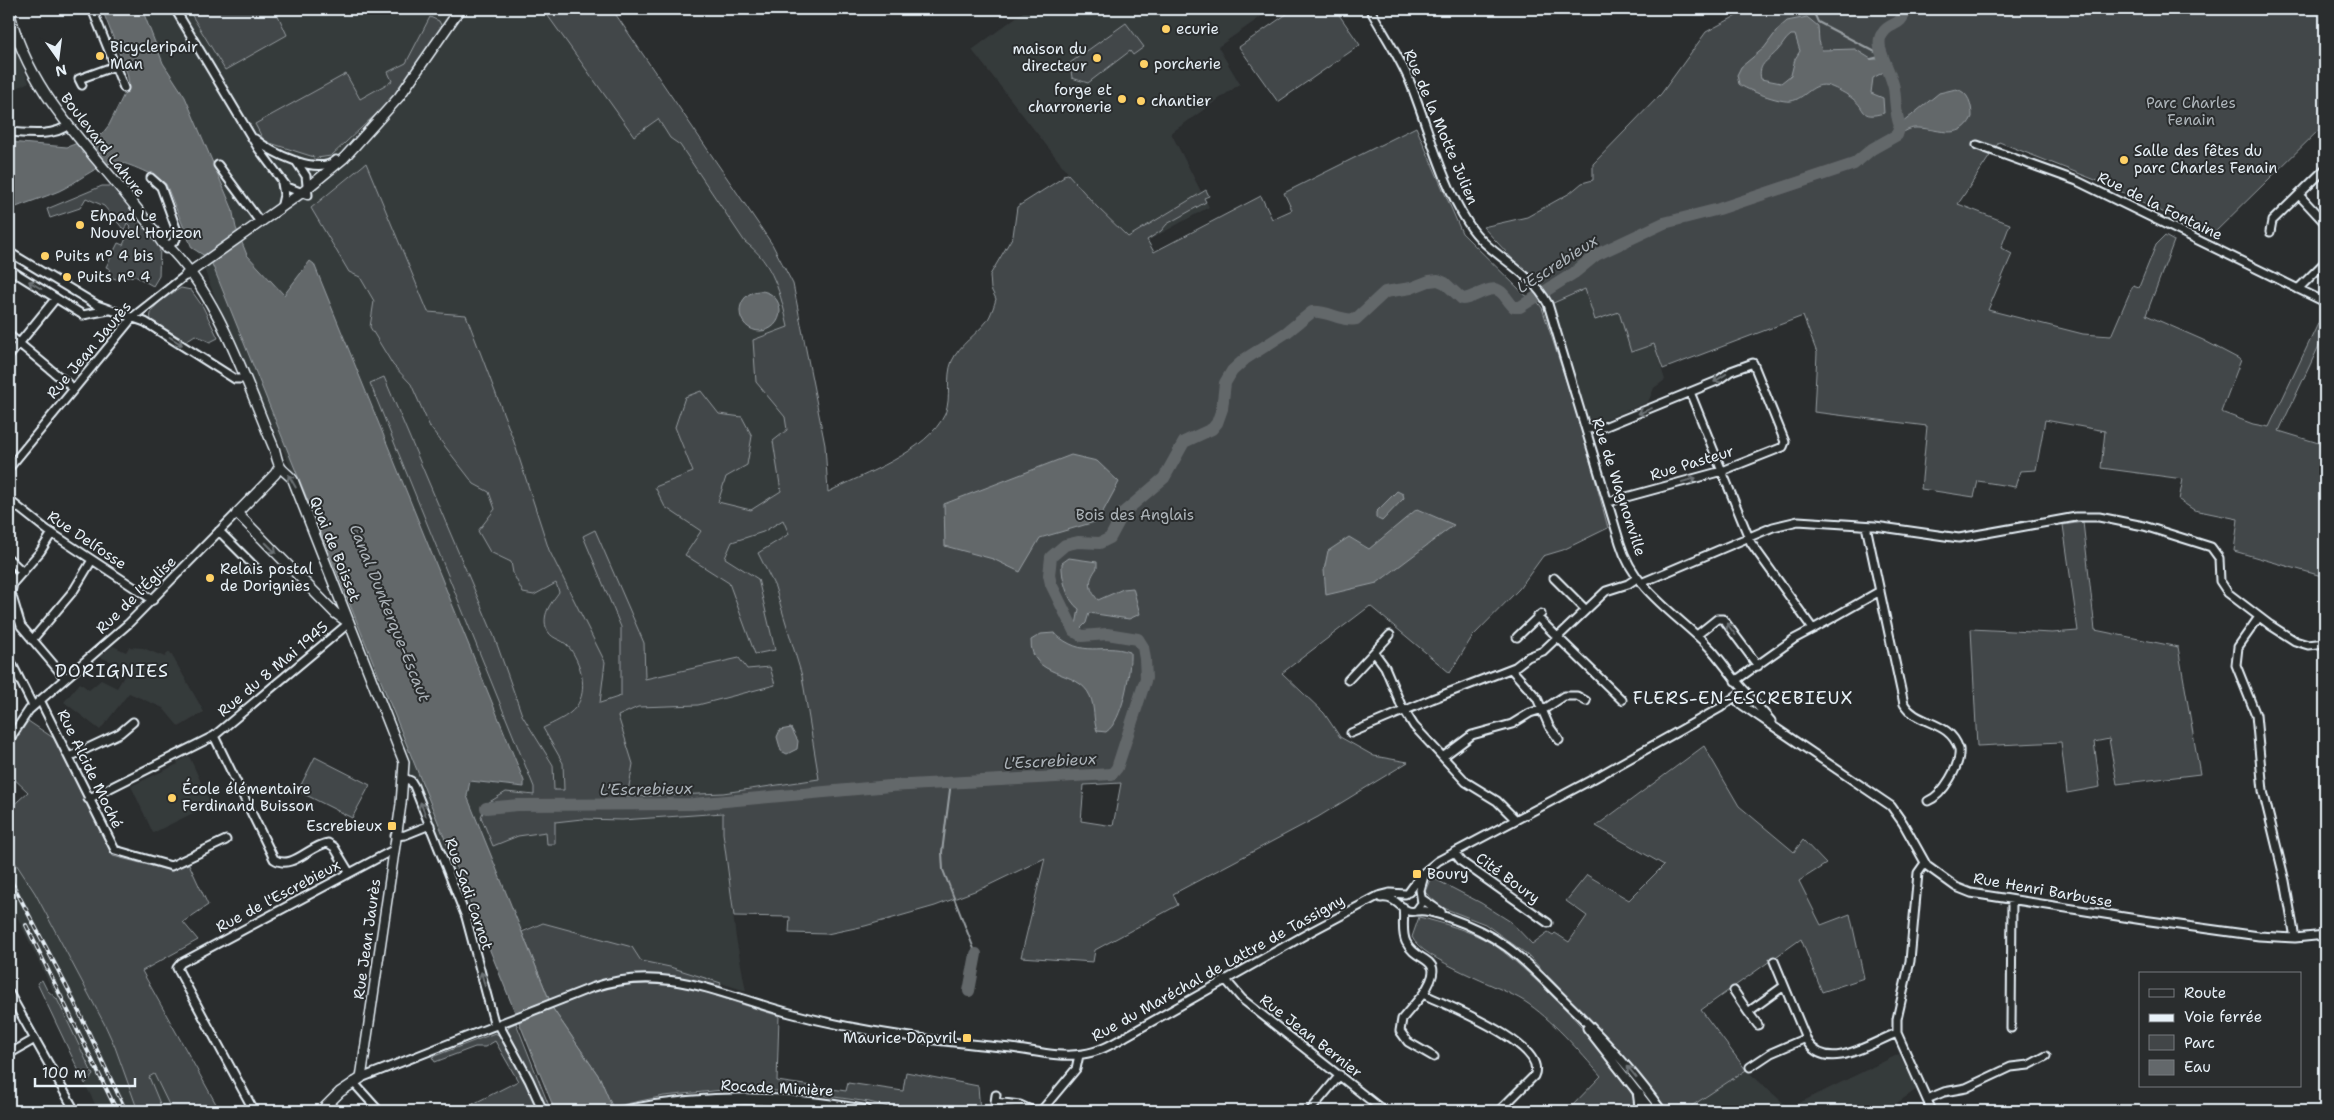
<svg xmlns="http://www.w3.org/2000/svg" width="2334" height="1120" viewBox="0 0 2334 1120" font-family="'Shantell Sans',sans-serif">
	<rect width="100%" height="100%" fill="#2a2d2e"/>
	<filter id="ink" filterUnits="userSpaceOnUse"><feTurbulence type="fractalNoise" baseFrequency=".02" numOctaves="2"/><feDisplacementMap in="SourceGraphic" scale="10" xChannelSelector="R" yChannelSelector="G"/><feConvolveMatrix kernelMatrix="1 2 1 2 8 2 1 2 1" color-interpolation-filters="sRGB"/></filter>
	<g filter="url(#ink)">
		<path fill="#363a3b" d="M105 9H602L779 286 828 492 832 778 723 793V833L736 938 746 991 670 967 640 961 543 923 472 946 322 538 215 297 141 109Z
			M1027 9H1272L1218 47 1240 84 1171 133 1209 207 1129 251 972 50Z
			M9 36 29 82 9 92Z
			M1585 289 1619 312 1654 344 1665 380 1654 388 1648 402 1582 429 1542 308Z
			M113 646 126 652 129 647 143 648 165 657 168 652H170L204 712 179 727 163 708 129 693 100 730 64 702 80 683 89 690 101 680 117 688 129 668 99 657Z
			M189 756 211 804 153 833 131 786 178 764 177 762Z
			M9 853 35 893 105 1025 115 1047 138 1111H96L93 1105 95 1104 85 1084 93 1074 9 900Z
			M1899 1054 1917 1089 1886 1111H1684L1746 1070 1789 1108Z
			M154 1074 163 1090 172 1111H163L148 1077Z"/>
		<path fill="#424648" stroke="#959ca0" fill-rule="evenodd" d="M188 9H275L287 35 225 70Z
			M543 9H612L772 244 793 284 825 445 828 492C864 474 927 452 945 414 952 397 945 378 952 361 960 344 976 335 987 321 991 315 994 306 996 299L991 289 990 275 1013 236 1017 207 1064 177 1063 175 1068 174 1096 206 1128 237 1206 190 1209 196 1204 198 1206 202 1167 224 1161 231 1147 240 1154 252 1261 196 1272 219 1292 210 1284 193 1416 127 1462 233 1524 294 1532 300 1535 298 1542 308 1582 429 1608 528 1563 550 1543 556 1519 589 1472 637 1450 673 1370 606 1282 673 1324 713 1340 737 1374 756 1408 762 1318 817 1173 894 1178 905 1095 950 1093 962 1021 957 1045 858 985 887 935 906 865 926 827 934 789 933 790 917 734 916 723 833V813L622 820 582 819 555 822V844H547L546 832 518 836 493 846 481 817 486 804 506 792 534 795V787L370 383 384 377 494 636 522 715 553 765 554 790H564L563 763 543 728C553 723 568 717 576 707 589 690 581 662 568 646 561 638 550 640 546 627 542 613 552 602 559 592L556 583 534 595 523 593 513 573 511 562 490 552 478 531 495 509 489 492 474 484 430 427 411 384 393 365 370 327 374 301 360 277 349 272 311 208 366 163 428 312 466 315 513 439 549 550 605 662 600 703 621 696V627L583 536 595 530 644 643 645 679 739 658 747 669 770 667 775 685 698 705 638 707 618 716 633 764 627 797 723 793 819 779 802 676 775 587 758 553 789 534 783 520 763 532 732 542 725 558 758 579 775 650 755 654 729 583 685 555 701 531 665 507 655 487 693 472 675 427 685 397 701 391 719 414 742 417 752 436 747 465 726 477 718 502 751 510 781 491 773 441 787 430 785 417 756 382 753 340 788 327C781 295 773 262 745 242L680 145 670 138 658 119 634 136ZM1121 783 1113 826 1081 821 1084 785Z
			M1294 9H1335L1360 45 1278 102 1239 47Z
			M1749 9H2325V124L2211 236 2108 185 1999 142 1958 204 2010 224 2001 248 2012 254 1988 310 2083 334 2111 336 2133 285 2139 287 2156 245 2165 236 2174 241 2146 315 2203 340 2241 360 2221 412 2253 424 2269 427 2325 309V333L2279 431 2325 445V577L2234 551 2238 519 2194 510 2179 500 2183 479 2101 468 2105 431 2045 420 2036 470 2020 471 2015 487 1978 481 1974 497 1921 489 1927 426 1814 412 1817 353 1803 316 1663 369 1654 344 1631 352 1619 312 1595 320 1585 289 1551 304 1546 295 1483 227 1527 217 1570 193 1582 183 1593 180V164L1661 94 1706 32Z
			M430 17 439 21 442 27 410 76 389 102 331 156 317 158 264 141 255 124 346 74 360 99 392 81 388 72 406 63Z
			M1126 23 1144 47 1133 55 1130 51 1088 83 1072 78 1070 63Z
			M102 186H112L160 246 159 276 153 286 135 276 116 279 107 276 110 269 106 267 118 243 123 245 131 227 127 223 124 230 104 206 86 198 80 208 50 218 47 209Z
			M181 288 191 290 203 307 218 338 210 342 195 335 186 341 151 320C147 306 170 295 181 288Z
			M2083 522 2095 630 2178 647 2200 774 2117 784 2109 739 2094 742 2100 787 2067 793 2061 742 1977 746 1971 629 2052 633 2078 631 2063 525Z
			M28 721 55 739 113 856 168 870 189 864 208 905 183 922 198 940 142 971 220 1111H172L154 1074 149 1077 163 1111H138L115 1047 105 1025 35 893 9 853V809L28 792 9 774V751Z
			M1704 746 1739 806 1794 852 1803 840 1826 864 1799 881 1821 925 1850 914 1864 978 1822 992 1801 939 1701 1010 1746 1070 1684 1111H1666L1628 1061 1528 955 1485 924 1441 907 1425 892 1431 877 1481 903 1511 922 1532 944 1548 932 1553 935 1555 933 1569 942 1587 916 1566 901 1587 875 1629 900 1664 865 1596 826Z
			M315 757 370 785 352 818 298 791Z
			M1419 917C1442 923 1469 930 1491 943 1525 964 1635 1073 1637 1111H1567L1601 1076C1580 1052 1551 1018 1524 1001 1500 986 1422 960 1412 937Z
			M543 923 632 947 641 961 670 967 721 983 716 996 779 1016 777 1081 846 1091 848 1083 903 1091 906 1072 978 1086 980 1111H904L869 1102 799 1092 733 1089 664 1096 612 1107 600 1078 553 1009 522 932Z
			M42 980 47 990 57 999 93 1075 85 1084 37 983Z
			M516 1023 551 1111H546L506 1032 509 1026Z
			M495 1033C510 1039 534 1095 541 1111H459L518 1081 495 1041 485 1047H475L435 1062 432 1057Z"/>
		<path fill="#63686b" stroke="#989fa3" fill-rule="evenodd" d="M102 9H142L163 63 185 97 232 208 236 228 247 255 284 295 310 261 314 264 524 781V787L470 781 467 796 553 1009 600 1078 614 1111H555L212 264 205 256 192 248 166 184C159 177 126 162 117 162 96 164 77 183 59 191 43 198 25 203 9 210V142L67 147 102 134 109 125 129 84 127 73Z
			M1807 17 1818 26 1819 41 1822 50 1855 49 1871 59H1884L1886 67 1882 73 1873 78 1871 93 1883 98 1884 113C1859 120 1867 109 1853 99 1847 94 1837 89 1829 86 1813 81 1805 99 1791 101 1781 103 1746 90 1739 84L1737 75 1741 67 1764 48 1779 28 1787 21ZM1791 35H1795L1800 51 1795 59 1791 75 1781 83 1761 79C1757 63 1770 60 1778 50 1783 45 1785 39 1791 35Z
			M1956 89C1969 92 1972 105 1972 117 1960 143 1935 127 1915 128 1909 128 1903 133 1897 135L1902 123 1939 93Z
			M740 311a20 20 0 1 1 40 0a20 20 0 1 1-40 0Z
			M1071 455 1097 461 1119 482 1098 521 1040 538 1020 572 993 559 945 546 944 504Z
			M1397 491 1403 494 1404 498 1382 521 1376 518V512Z
			M1417 509 1454 525 1377 583 1326 595 1324 570 1328 551 1349 537 1369 549Z
			M1069 558 1097 562V568C1088 580 1088 588 1098 600L1123 589 1133 588 1140 614 1129 619 1089 613 1086 623 1080 629 1076 625 1079 609C1067 601 1061 577 1062 563Z
			M1054 633C1085 660 1100 642 1130 652 1131 671 1123 721 1106 732L1097 731C1093 720 1095 707 1090 696 1078 668 1030 680 1031 640L1041 634Z
			M791 728 798 741 797 749 787 754 781 751 777 737 780 730Z"/>
		<g fill="none" stroke-linecap="round" stroke-linejoin="round">
			<path stroke="#989fa3" stroke-width="2" d="M1815 9 1814 13 1818 22 1883 56 1871 59
				M951 782 942 852 943 870 976 954"/>
			<path stroke="#63686b" stroke-width="12" d="M486 808 518 805 693 804 890 786 1112 774 1117 768 1146 678 1145 659 1143 647 1138 639 1107 634 1082 636 1074 631 1051 584 1049 575 1051 557 1065 545 1078 542 1100 543 1110 538 1124 512 1164 478 1184 442 1212 429 1217 423 1222 409 1225 383 1232 371 1245 359 1287 332 1312 312C1327 310 1341 322 1356 319L1385 292 1411 288 1429 281 1438 280 1445 283 1462 299C1474 299 1491 283 1501 292 1506 296 1509 303 1514 307H1520L1574 273 1596 255 1664 223 1719 209 1854 164 1872 149 1897 135 1900 126C1895 113 1896 102 1894 88 1891 74 1883 61 1880 48 1879 42 1879 37 1883 33 1890 21 1902 28 1905 9
				M969 991 976 954"/>
			<g stroke="#e8f1f8" stroke-width="11">
				<path id="minor" d="M92 9 124 88
					M175 9 258 148 287 187 308 195 306 176 296 161
					M1370 9C1383 33 1399 56 1410 82 1428 127 1442 183 1468 223 1488 256 1528 267 1548 304L1620 543C1634 590 1675 613 1708 646 1722 660 1732 678 1747 693
					M82 85 79 79 115 66
					M9 132C26 133 54 137 68 125
					M255 139C271 153 318 176 336 160
					M1977 145 2077 181 2325 302
					M218 165 260 222
					M151 178 161 187 177 231 176 239 166 249
					M2299 195 2325 223
					M281 208 284 195 282 183
					M2270 232 2272 221 2325 169
					M9 252 97 305 145 322 235 379H245
					M9 269 83 315 109 310
					M2298 289 2325 262
					M9 335 74 389
					M9 356 56 298
					M1690 392 1751 543 1813 629 1794 639 1735 681
					M1586 429 1604 427 1717 381 1731 371 1753 363 1785 442 1783 447 1722 471 1608 502
					M9 468 133 317 186 275
					M9 500 47 530 153 600
					M1866 526 1904 704C1917 726 1949 719 1959 749 1961 765 1943 795 1928 801
					M219 531 255 567
					M52 533 40 552 13 583 11 593 21 626 65 678
					M9 559 23 572
					M9 574 15 580
					M1554 578 1586 610
					M1641 583 1773 527 1798 521 1875 526 1959 538 2076 517H2099L2144 526 2211 547 2219 558 2220 581 2228 593 2270 625 2295 641 2308 645 2325 643
					M1537 617 1622 700
					M2259 617 2238 647 2236 665 2256 715 2263 791 2285 881 2295 938
					M1813 629 1880 591
					M1697 635 1717 619H1723L1758 666
					M1517 637 1541 614
					M32 640 74 590 92 560
					M1374 652 1385 667 1401 705 1414 726 1466 782 1497 801 1515 819
					M9 658 33 706
					M1511 669 1537 698 1549 726 1559 740
					M1348 680 1390 635
					M40 700 115 850 171 866 226 840
					M1739 703 1891 806 1903 823 1927 866 1956 887 1971 893 2143 920 2259 936 2295 938 2325 935
					M1351 733 1432 699 1515 667 1528 657 1543 651 1606 591 1628 584 1637 578
					M214 736 274 859C292 871 310 845 328 843L334 847 349 872
					M9 740 29 710 128 624 237 513
					M1444 756 1472 735 1512 724 1530 713 1546 708 1564 696H1577L1586 701
					M69 757 120 733 133 722
					M404 778 411 781 414 786 466 917 495 1026
					M88 799 214 736 349 623
					M395 836 405 835 430 825
					M1454 852 1462 862 1548 923
					M1409 892 1422 874 1438 861 1593 779 1720 708 1740 693 1747 694 1771 721
					M1381 898C1400 896 1401 915 1416 911L1422 903 1420 890 1424 876
					M1422 899 1441 912
					M1403 907C1405 919 1401 931 1406 942 1417 965 1449 955 1423 994 1445 1005 1550 1045 1534 1076L1499 1111
					M1417 911C1427 909 1437 914 1447 917 1508 938 1525 962 1569 1005 1603 1038 1634 1072 1662 1111
					M1774 961 1808 1043C1829 1073 1872 1042 1897 1033V1019L1910 961 1918 873 1925 863
					M1225 979 1242 999 1384 1111
					M1734 991 1748 1012 1784 986
					M9 993 75 1111
					M1423 994 1402 1019 1400 1031 1408 1042 1434 1057
					M1748 1012 1758 1025
					M499 1025 529 1080 543 1111
					M1587 1028 1652 1111
					M2011 1028 2012 900
					M1897 1033 1932 1111
					M9 1054 35 1039
					M1750 1067 1771 1053 1806 1038
					M361 1078 591 988C665 963 721 995 790 1013 863 1033 937 1041 1011 1048 1035 1051 1059 1058 1083 1054 1100 1052 1114 1043 1128 1035L1312 931 1378 896 1390 893 1405 894
					M353 1082 379 1111
					M996 1095 995 1102 1020 1105 1033 1111
					M1927 1099 1944 1092 1966 1088 2011 1067 2029 1065 2046 1056
					M254 1111 177 968 181 963 393 850
					M1041 1111 1076 1069 1079 1055
					M1310 1111 1340 1075"/>
			</g>
			<g stroke="#e8f1f8" stroke-width="12">
				<path id="major" d="M9 9C29 104 111 165 163 244
					M160 239C217 288 245 380 274 448 276 454 277 462 280 466 282 471 290 475 293 480L404 762 401 804 361 1078 340 1092 321 1111
					M186 275 304 191 344 158 399 97 460 9
					M280 466 275 474 237 513 335 613 349 623"/>
			</g>
			<g stroke="#e8f1f8" stroke-width="14">
				<path id="highway" d="M1639 1095 1641 1111
					M627 1111C706 1095 787 1096 866 1111
					M706 1111H787"/>
			</g>
			<use href="#minor" stroke="#2a2d2e" stroke-width="7"/>
			<use href="#major" stroke="#2a2d2e" stroke-width="9"/>
			<use href="#highway" stroke="#2a2d2e" stroke-width="10"/>
			<g stroke="#e8f1f8" stroke-width="4">
				<path id="rail" d="M9 877 69 991 126 1111
					M26 925 117 1111"/>
			</g>
			<use href="#rail" stroke="#2a2d2e" stroke-width="2" stroke-dasharray="5.5" stroke-linecap="butt"/>
		</g>
		<defs><path id="oneway-shaft" d="M-6 0H5M1.5-3L5.5 0L1.5 3" fill="none" stroke-width="1.6" stroke-linecap="round" stroke-linejoin="round" transform="scale(1.25)"/></defs>
		<g stroke="#6c7275">
			<use href="#oneway-shaft" transform="translate(35 285) rotate(-148)"/>
			<use href="#oneway-shaft" transform="translate(176 341) rotate(32)"/>
			<use href="#oneway-shaft" transform="translate(1720 378) rotate(146)"/>
			<use href="#oneway-shaft" transform="translate(1645 411) rotate(158)"/>
			<use href="#oneway-shaft" transform="translate(1689 480) rotate(-15)"/>
			<use href="#oneway-shaft" transform="translate(292 481) rotate(-120)"/>
			<use href="#oneway-shaft" transform="translate(271 548) rotate(45)"/>
			<use href="#oneway-shaft" transform="translate(1731 629) rotate(-127)"/>
			<use href="#oneway-shaft" transform="translate(423 809) rotate(-111)"/>
			<use href="#oneway-shaft" transform="translate(483 979) rotate(-105)"/>
			<use href="#oneway-shaft" transform="translate(1632 1072) rotate(-129)"/>
		</g>
	</g>
	<g fill="#ffd166" stroke="#2a2d2e" stroke-width="2">
		<circle cx="1166" cy="29" r="5"/>
		<circle cx="100" cy="56" r="5"/>
		<circle cx="1097" cy="58" r="5"/>
		<circle cx="1144" cy="64" r="5"/>
		<circle cx="1122" cy="99" r="5"/>
		<circle cx="1141" cy="101" r="5"/>
		<circle cx="2124" cy="160" r="5"/>
		<circle cx="80" cy="225" r="5"/>
		<circle cx="45" cy="256" r="5"/>
		<circle cx="67" cy="277" r="5"/>
		<circle cx="210" cy="578" r="5"/>
		<circle cx="172" cy="798" r="5"/>
		<rect x="387" y="821" width="10" height="10" rx="2.5"/>
		<rect x="1412" y="869" width="10" height="10" rx="2.5"/>
		<rect x="962" y="1033" width="10" height="10" rx="2.5"/>
	</g>
	<g text-anchor="middle" dominant-baseline="central" stroke-width="4" stroke-linejoin="round" paint-order="stroke">
		<g font-size="15" fill="#e8f1f8" stroke="#2a2d2e" text-anchor="start">
			<text x="1176" y="29">ecurie</text>
			<text x="110" y="47">Bicycleripair<tspan x="110" dy="17">Man</tspan></text>
			<text x="1087" y="49" text-anchor="end">maison du<tspan x="1087" dy="17">directeur</tspan></text>
			<text x="1154" y="64">porcherie</text>
			<text x="1112" y="90" text-anchor="end">forge et<tspan x="1112" dy="17">charronerie</tspan></text>
			<text x="1151" y="101">chantier</text>
			<text x="2134" y="151">Salle des fêtes du<tspan x="2134" dy="17">parc Charles Fenain</tspan></text>
			<text x="90" y="216">Ehpad Le<tspan x="90" dy="17">Nouvel Horizon</tspan></text>
			<text x="55" y="256">Puits n° 4 bis</text>
			<text x="77" y="277">Puits n° 4</text>
			<text x="220" y="569">Relais postal<tspan x="220" dy="17">de Dorignies</tspan></text>
			<text x="182" y="789">École élémentaire<tspan x="182" dy="17">Ferdinand Buisson</tspan></text>
			<text x="382" y="826" text-anchor="end">Escrebieux</text>
			<text x="1427" y="874">Boury</text>
			<text x="957" y="1038" text-anchor="end">Maurice Dapvril</text>
		</g>
		<g font-size="15" fill="#aeb5ba" stroke="#2a2d2e">
			<text x="2191" y="103">Parc Charles<tspan x="2191" dy="17">Fenain</tspan></text>
			<text x="1135" y="515">Bois des Anglais</text>
		</g>
		<g font-size="15" fill="#e8f1f8" stroke="#2a2d2e">
			<text transform="translate(1441 127) rotate(67)">Rue de la Motte Julien</text>
			<text transform="translate(103 145) rotate(52)">Boulevard Lahure</text>
			<text transform="translate(2160 206) rotate(26)">Rue de la Fontaine</text>
			<text transform="translate(89 350) rotate(-50)">Rue Jean Jaurès</text>
			<text transform="translate(1692 463) rotate(-17)">Rue Pasteur</text>
			<text transform="translate(1619 487) rotate(72)">Rue de Wagnonville</text>
			<text transform="translate(87 540) rotate(34)">Rue Delfosse</text>
			<text transform="translate(335 549) rotate(68)">Quai de Boisset</text>
			<text transform="translate(136 595) rotate(-44)">Rue de l'Église</text>
			<text transform="translate(273 669) rotate(-40)">Rue du 8 Mai 1945</text>
			<text transform="translate(90 769) rotate(64)">Rue Alcide Moché</text>
			<text transform="translate(1508 878) rotate(36)">Cité Boury</text>
			<text transform="translate(2043 890) rotate(10)">Rue Henri Barbusse</text>
			<text transform="translate(469 894) rotate(71)">Rue Sadi Carnot</text>
			<text transform="translate(278 896) rotate(-28)">Rue de l'Escrebieux</text>
			<text transform="translate(367 939) rotate(-82)">Rue Jean Jaurès</text>
			<text transform="translate(1218 968) rotate(-29)">Rue du Maréchal de Lattre de Tassigny</text>
			<text transform="translate(1311 1036) rotate(38)">Rue Jean Bernier</text>
			<text transform="translate(777 1088) rotate(3)">Rocade Minière</text>
		</g>
		<g font-size="16" font-style="italic" fill="#acb3b9" stroke="#2a2d2e">
			<text transform="translate(1557 264) rotate(-33)">L'Escrebieux</text>
			<text transform="translate(390 613) rotate(68)">Canal Dunkerque-Escaut</text>
			<text transform="translate(1050 761) rotate(-3)">L'Escrebieux</text>
			<text transform="translate(646 789) rotate(-1)">L'Escrebieux</text>
		</g>
		<g font-size="18" letter-spacing="1" fill="#e8f1f8" stroke="#2a2d2e">
			<text x="112" y="671">DORIGNIES</text>
			<text x="1743" y="698">FLERS-EN-ESCREBIEUX</text>
		</g>
	</g>
	<rect width="2334" height="1120" fill="none" stroke="#2a2d2e" stroke-width="30"/>
	<rect x="15" y="15" width="2304" height="1090" fill="none" stroke="#e8f1f8" stroke-width="2" filter="url(#ink)"/>
	<rect x="2139" y="972" width="162" height="115" fill="#2a2d2e" stroke="#767b7f"/>
	<rect x="2149" y="989" width="25" height="8" fill="#2a2d2e" stroke="#767b7f"/>
	<text x="2184" y="998" font-size="15" fill="#e8f1f8">Route</text>
	<rect x="2149" y="1014" width="25" height="8" fill="#e8f1f8" stroke="#767b7f"/>
	<text x="2184" y="1022" font-size="15" fill="#e8f1f8">Voie ferrée</text>
	<rect x="2149" y="1035" width="25" height="15" fill="#424648" stroke="#767b7f"/>
	<text x="2184" y="1048" font-size="15" fill="#e8f1f8">Parc</text>
	<rect x="2149" y="1060" width="25" height="15" fill="#63686b" stroke="#767b7f"/>
	<text x="2184" y="1072" font-size="15" fill="#e8f1f8">Eau</text>
	<g transform="translate(58 58) rotate(166)" stroke="#2a2d2e" stroke-width="4" paint-order="stroke">
	<path d="M0-4L9 19L0 12L-9 19Z" fill="#e8f1f8"/>
	<text y="-8" font-size="14" font-weight="bold" text-anchor="middle" fill="#e8f1f8">N</text>
	</g>
	<path d="M35 1078v8h100v-8" fill="none" stroke="#e8f1f8" stroke-width="2.5"/>
	<text x="42" y="1078" font-size="15" fill="#e8f1f8" stroke="#2a2d2e" stroke-width="4" paint-order="stroke">100 m</text>
</svg>
